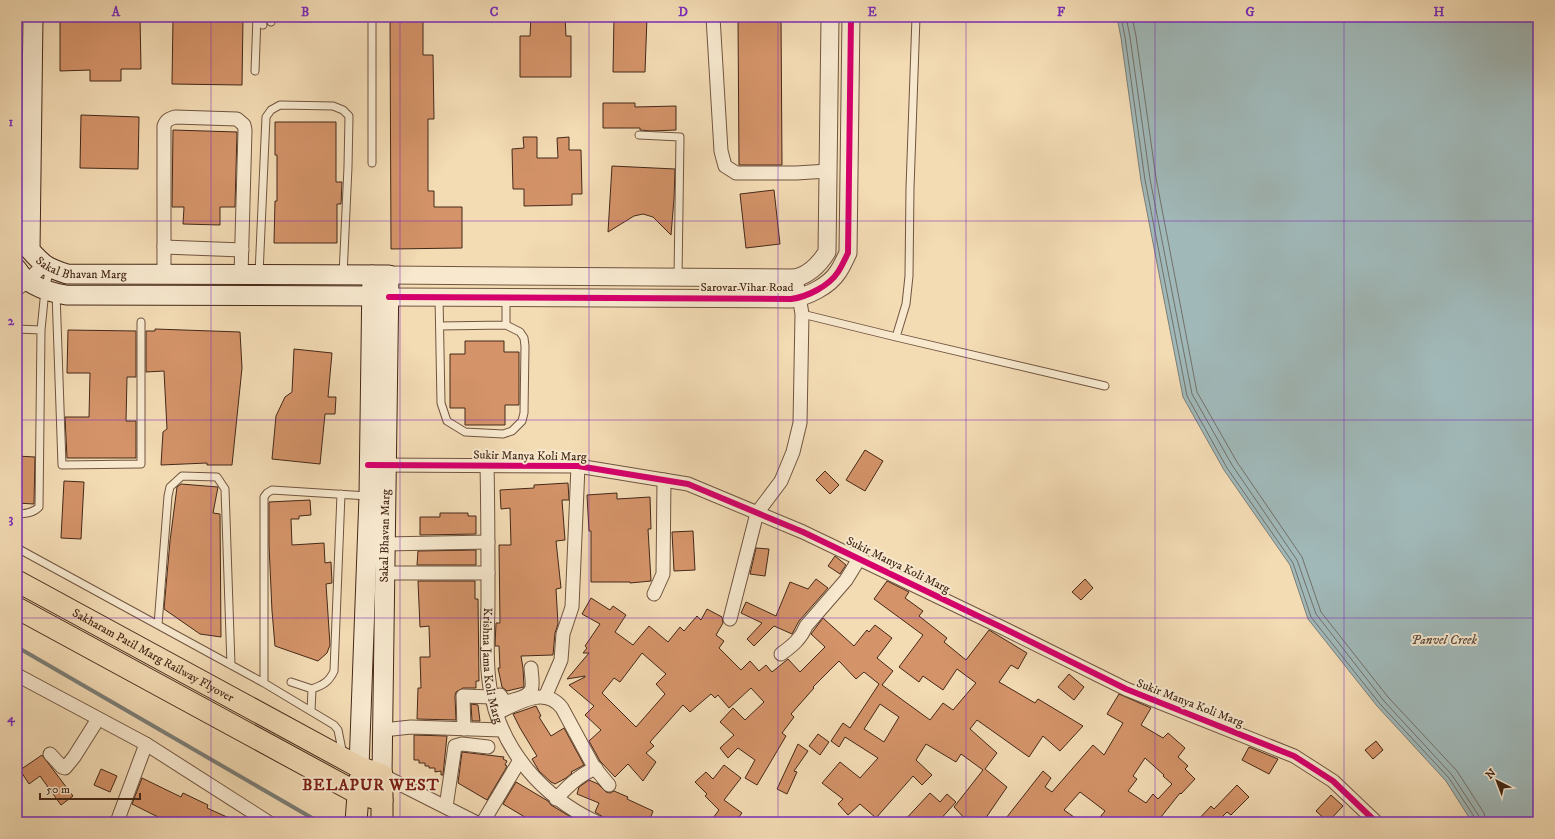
<svg xmlns="http://www.w3.org/2000/svg" width="1555" height="839" viewBox="0 0 1555 839" font-family="'IM FELL DW Pica',serif">
	<rect width="100%" height="100%" fill="#f3dbb4"/>
	<filter id="stains"><feTurbulence type="fractalNoise" baseFrequency=".005" numOctaves="4"/><feColorMatrix values="0 0 0 0 .2 0 0 0 0 .09 0 0 0 0 .02 0 0 0 .5 -.17"/></filter>
	<radialGradient id="worn" r=".72"><stop offset=".6" stop-color="#630" stop-opacity="0"/><stop offset="1" stop-color="#630" stop-opacity=".3"/></radialGradient>
	<path fill="#a0b8b8" stroke="#7b7e78" d="M1117 17H1538V822H1472L1446 781 1377 706 1308 619 1290 565 1224 470 1183 397 1141 181 1121 38Z"/>
	<g fill="none" stroke-linecap="round" stroke-linejoin="round">
		<path stroke="#727068" stroke-width="1" d="M1121 17 1125 37 1145 180 1187 396 1227 468 1293 563 1311 617 1380 704 1449 778 1475 818V822
			M1126 17 1130 37 1150 179 1192 394 1232 465 1297 560 1316 614 1384 701 1452 775 1479 816 1480 822
			M1132 17 1136 36 1156 178 1197 392 1237 462 1302 557 1321 612 1388 697 1457 771 1484 813 1486 822"/>
		<path stroke="#7b7e78" stroke-width="4" d="M17 647 319 822"/>
	</g>
	<path fill="#d49369" stroke="#442818" fill-rule="evenodd" d="M60 17H140L141 69H121V81H90V70L60 71Z
		M173 17H243L242 85 172 84Z
		M390 17H423V55H433L434 119H428V191H434V207H462V248L391 249Z
		M531 17H565L566 36H571V77H520V36H530Z
		M614 17H647L645 72H613Z
		M738 17H781L782 165H739Z
		M603 103H635V107L676 106V130L651 131 640 130V128H603Z
		M81 115 139 117 138 169 80 168Z
		M275 122H336V182H342L341 204H337V243H274L275 201H277V155H275Z
		M173 130 237 132 235 207H220V225L183 224 184 207H172Z
		M523 137H537V158H558L557 138 569 137V150H581L582 194H572V205L524 206V189H513L512 149 524 148Z
		M612 166 675 169 674 199 671 235 653 217 643 214 634 216 608 232Z
		M774 190 780 244 746 248 740 194Z
		M155 329 240 332 242 368 232 465H207V463L161 465 163 432 167 429 164 371 146 372V331H155Z
		M68 330 136 331V377H127L126 421H136V458H67L65 417H89L90 373H67Z
		M465 341H504V352H519V405H505V425H465V408H450V354H465Z
		M294 349 332 353 328 397H336L335 414H325L320 464 272 459 276 416 285 397 292 392Z
		M865 450 883 461 865 491 846 480Z
		M17 456 35 457 34 504 17 503Z
		M825 471 839 485 830 494 816 480Z
		M64 481 84 482 81 539 61 538Z
		M568 483 569 500H562L565 540 556 541 561 588 556 589 558 624 555 633 553 655 521 656 523 668 524 687 507 691 502 687 498 668H500L499 646H495L496 623H500L499 545H511L510 508 501 509 500 490 534 488V485Z
		M181 484 218 487 213 513 220 514 221 637 200 634 164 609 170 541 177 487Z
		M617 493V499L650 497 651 529H648L651 581 630 583V582H591V531H589L587 495Z
		M310 500 311 515 299 516V519H291L292 545 324 543 325 563 331 562 332 583 326 584 330 645 327 653 318 661 275 646 272 611 269 545V502Z
		M440 513H468V516H476V534L420 535V517H440Z
		M693 531 695 570 674 571 672 532Z
		M756 548 769 549 765 576 750 574Z
		M476 550V565H417L418 551Z
		M835 556 846 565 840 574 828 566Z
		M816 579 828 588 799 621 792 634 774 626 754 646 747 639 762 623 741 613 746 602 776 616 790 582 808 589Z
		M1085 579 1093 588 1081 600 1072 592Z
		M418 581H475V599H478L479 681H476V688H463L456 692 455 696 456 720 417 719 418 688H421L420 657H430L429 626 420 627Z
		M887 581 909 592 905 598 923 611 919 616 947 638 944 642 966 660 989 630 1027 653 1018 669 1011 665 999 682 1035 703 1038 699 1083 726 1060 751 1043 736 1029 757 977 720 970 729 997 753 985 769 1007 787 983 822H968L954 807 983 770 961 754 956 762 926 744 916 760 932 775 922 785 913 776 876 818 860 804 848 815 838 804 843 799 822 783 840 762 860 778 878 758 845 737 839 747 831 741 843 723 850 728 879 684 864 672 856 679 839 661 813 687 814 688 791 714 794 717 782 733 786 736 757 785 745 778 755 760 738 748 728 758 720 748 734 735 720 722 733 708 745 720 764 702 751 688 729 708 718 695 715 698 711 694 690 712 683 705 650 742 654 746 646 753 656 762 643 781 628 764 615 777 600 761 589 741 601 730 585 715 594 706 569 685 585 677V676L567 679 589 653H583L587 648 585 646 600 624 582 614 591 598 610 610 613 606 626 615 615 632 633 645 649 626 668 642 680 627 684 631 697 616 701 620 707 609 722 617 723 623 716 635 724 641 719 648 741 670 750 661 759 671 766 665 772 672 788 659 800 672 825 647 811 634 823 618 854 646 867 630 869 632 875 625 892 638 877 658 893 671 882 685 930 720 943 703 953 710 976 683 957 669 943 690 923 676 919 682 899 667 923 635 874 599ZM642 653 666 674 656 684 665 694 636 727 602 693 614 678 620 682ZM880 704 899 717 884 742 864 729Z
		M1069 674 1084 687 1074 700 1058 687Z
		M1119 694 1151 708 1141 725 1163 738 1168 733 1185 748 1178 757 1188 766 1185 769 1195 779 1181 794 1180 793 1157 822H1096L1105 811 1080 792 1064 810 1081 822H1003L1043 771 1051 778 1045 787 1052 792 1093 745 1104 755 1123 723 1107 714ZM1145 758 1164 775 1163 776 1172 784 1158 799 1153 794 1146 803 1128 791 1137 779 1133 776Z
		M471 704 478 705 480 721H472Z
		M536 706 541 716 539 717 551 736 564 728 584 765 571 772 572 773 566 778 555 784 551 782 539 771 532 759 537 756 520 728 513 714Z
		M818 734 829 742 820 755 809 746Z
		M414 735 447 736 443 775H441V771L435 772V768H429V766H425V763H419V760H414Z
		M1376 741 1383 750 1373 759 1365 750Z
		M798 744 808 751 794 771 797 772 787 794 777 789Z
		M1249 747 1278 759 1269 774 1242 760Z
		M462 752 504 757 503 759 507 761 505 765 507 766 505 770 487 800 458 783Z
		M42 755 73 796 61 805 40 776 29 784 20 770Z
		M724 765 741 778 724 800 742 813 735 822H710L719 810 705 796 707 794 695 782 706 772 713 779Z
		M101 769 117 776 110 792 94 785Z
		M142 778 181 797 183 793 208 805 207 808 238 822H172L162 817V819L132 804Z
		M589 780 598 784 606 792 610 793 614 791 628 797 627 799 653 811 649 822H604L603 817 595 812 599 803 577 794 579 787Z
		M516 782 548 801 551 805 579 822H533L503 804Z
		M1237 785 1249 797 1231 815 1227 812 1217 822H1196L1211 806 1214 809Z
		M930 793 940 802 947 794 956 802 938 822H903Z
		M1331 795 1343 806 1328 822 1316 811Z"/>
	<g fill="none" stroke-linecap="round" stroke-linejoin="round">
		<g stroke="#70553f" stroke-width="9">
			<path id="service" d="M262 17 263 25
				M269 17 271 22
				M278 17 310 18
				M255 71 257 17
				M639 135 680 137 678 277
				M372 163V17
				M259 274 266 117 271 110 280 105 333 106 343 110 349 116 348 167 343 275
				M56 293 62 465 141 464V322
				M439 297 441 403 447 421 465 432 503 434 512 431 522 421 524 413 525 346 524 338 520 332 506 325 440 326
				M802 314 896 337 1105 386
				M506 325V297
				M17 329 41 330
				M896 337 906 304 909 276 910 188 916 17
				M17 514C26 514 33 513 39 507L41 330 45 290 50 268
				M17 548 264 683 334 725 338 730 343 755
				M158 625 168 496 170 487 182 476 217 477 225 489 231 665
				M291 682 312 689C323 685 329 682 334 671L341 494
				M264 683V497L267 493 272 490 368 496
				M311 711 312 689"/>
		</g>
		<g stroke="#70553f" stroke-width="15">
			<g id="minor">
				<path d="M713 17 721 151 725 166 736 173H796L828 171"/>
				<path d="M164 247 242 250"/>
				<path d="M164 274V126C166 120 169 119 175 117L237 119 244 125 245 130 241 275"/>
				<path d="M17 289 28 281 44 264"/>
				<path d="M378 465 578 466 688 484 803 532 1003 628 1126 689 1294 756 1333 781 1376 822"/>
				<path id="s1" d="M487 465C488 510 488 554 488 599 488 628 485 665 491 693 502 751 543 797 596 822"/>
				<path d="M385 544 488 542"/>
				<path d="M385 573H488"/>
				<path d="M654 594 663 574 664 480"/>
				<path d="M730 619 757 513 781 481 793 452 800 423 802 314 796 278"/>
				<path d="M781 654C792 646 801 639 806 626L846 580 859 559"/>
				<path d="M17 675 146 744 268 822"/>
				<path d="M545 697 561 660 563 634 572 607 578 466"/>
				<path d="M497 713C517 704 544 685 562 708L594 767 609 785"/>
				<path d="M464 729 463 696 492 697 500 695 504 701C509 702 513 700 517 699 537 693 532 685 531 668"/>
				<path d="M383 730 411 727 502 730"/>
				<path d="M50 754 62 767 65 768 74 757 98 719"/>
				<path d="M382 775 475 822"/>
				<path d="M556 799C568 786 579 775 596 768"/>
				<path d="M446 807 455 746 462 744 488 747"/>
				<path d="M117 822 146 744"/>
				<path d="M483 822 520 760"/>
			</g>
		</g>
		<g stroke="#70553f" stroke-width="19">
			<path id="tertiary" d="M389 275 791 278C806 278 819 265 827 252L830 17
				M389 297 791 299C807 297 829 286 838 272 842 266 845 259 848 253L851 17"/>
		</g>
		<g stroke="#442818" stroke-width="21">
			<g id="secondary">
				<path id="s2" d="M33 17 30 250C43 265 48 268 67 274L389 275 382 775"/>
				<path d="M17 269C27 286 48 292 66 295L383 296"/>
				<path d="M359 767 369 496 372 275"/>
			</g>
		</g>
		<g stroke="#442818" stroke-width="23">
			<g id="primary">
				<path id="s3" d="M17 581 359 767 382 775V822"/>
				<path d="M17 608 359 794 382 800"/>
				<path d="M356 822 359 781"/>
			</g>
		</g>
		<use href="#service" stroke="#f7e8ce" stroke-width="7"/>
		<use href="#minor" stroke="#f7e8ce" stroke-width="13"/>
		<use href="#tertiary" stroke="#f7e8ce" stroke-width="17"/>
		<use href="#secondary" stroke="#f7e8ce" stroke-width="19"/>
		<use href="#primary" stroke="#f3dbb4" stroke-width="21"/>
		<g stroke="#f7e8ce" stroke-width="8">
			<path id="cycleway" d="M389 297 791 299C807 297 829 286 838 272 842 266 845 259 848 253L851 17
				M368 465 578 466 688 484 803 532 1003 628 1126 689 1294 756 1333 781 1376 822"/>
		</g>
		<use href="#cycleway" stroke="#d6006c" stroke-width="6"/>
	</g>
	<path fill="none" stroke="#7b2cbf" stroke-width="1" stroke-opacity="0.55" d="M211 17V822M400 17V822M589 17V822M778 17V822M966 17V822M1155 17V822M1344 17V822M17 221H1538M17 420H1538M17 618H1538"/>
	<g text-anchor="middle" dominant-baseline="central" stroke-width="4" stroke-linejoin="round" paint-order="stroke">
		<g font-size="12" fill="#442818" stroke="#f7e8ce">
			<text stroke="none"><textPath href="#s2" startOffset="291">Sakal Bhavan Marg</textPath></text>
			<text x="747" y="287">Sarovar Vihar Road</text>
			<text transform="translate(530 456) rotate(1)">Sukir Manya Koli Marg</text>
			<text transform="translate(385 536) rotate(-89)">Sakal Bhavan Marg</text>
			<text transform="translate(898 565) rotate(26)">Sukir Manya Koli Marg</text>
			<text stroke="none"><textPath href="#s3" startOffset="155">Sakharam Patil Marg Railway Flyover</textPath></text>
			<text stroke="none"><textPath href="#s1" startOffset="201">Krishna Jama Koli Marg</textPath></text>
			<text transform="translate(1190 703) rotate(21)">Sukir Manya Koli Marg</text>
		</g>
		<g font-size="13" font-style="italic" fill="#5b4c40" stroke="#f7e8ce">
			<text x="1444" y="640">Panvel Creek</text>
		</g>
		<g font-size="16" font-weight="bold" letter-spacing="1" fill="#7a1f14" stroke="#f7e8ce">
			<text x="371" y="785">BELAPUR WEST</text>
		</g>
	</g>
	<rect width="1555" height="839" fill="none" stroke="#f3dbb4" stroke-width="44"/>
	<g transform="translate(1497 781) rotate(318)" stroke="#f7e8ce" stroke-width="3" paint-order="stroke">
	<path d="M0-3L7 15L0 10L-7 15Z" fill="#442818"/>
	<text y="-6" font-size="11" font-weight="bold" text-anchor="middle" fill="#442818">N</text>
	</g>
	<path d="M40 793v6h100v-6" fill="none" stroke="#442818" stroke-width="2"/>
	<text x="46" y="793" font-size="12" fill="#442818" stroke="#f7e8ce" stroke-width="3" paint-order="stroke">50 m</text>
	<rect x="22" y="22" width="1511" height="795" fill="none" stroke="#7b2cbf" stroke-width="1.5"/>
	<g font-size="13" text-anchor="middle" font-weight="bold" fill="#7b2cbf">
		<text x="116" y="16">A</text>
		<text x="305" y="16">B</text>
		<text x="494" y="16">C</text>
		<text x="683" y="16">D</text>
		<text x="872" y="16">E</text>
		<text x="1061" y="16">F</text>
		<text x="1250" y="16">G</text>
		<text x="1439" y="16">H</text>
		<text x="11" y="126">1</text>
		<text x="11" y="325">2</text>
		<text x="11" y="523">3</text>
		<text x="11" y="722">4</text>
	</g>
	<rect width="100%" height="100%" filter="url(#stains)"/>
	<rect width="100%" height="100%" fill="url(#worn)"/>
</svg>
